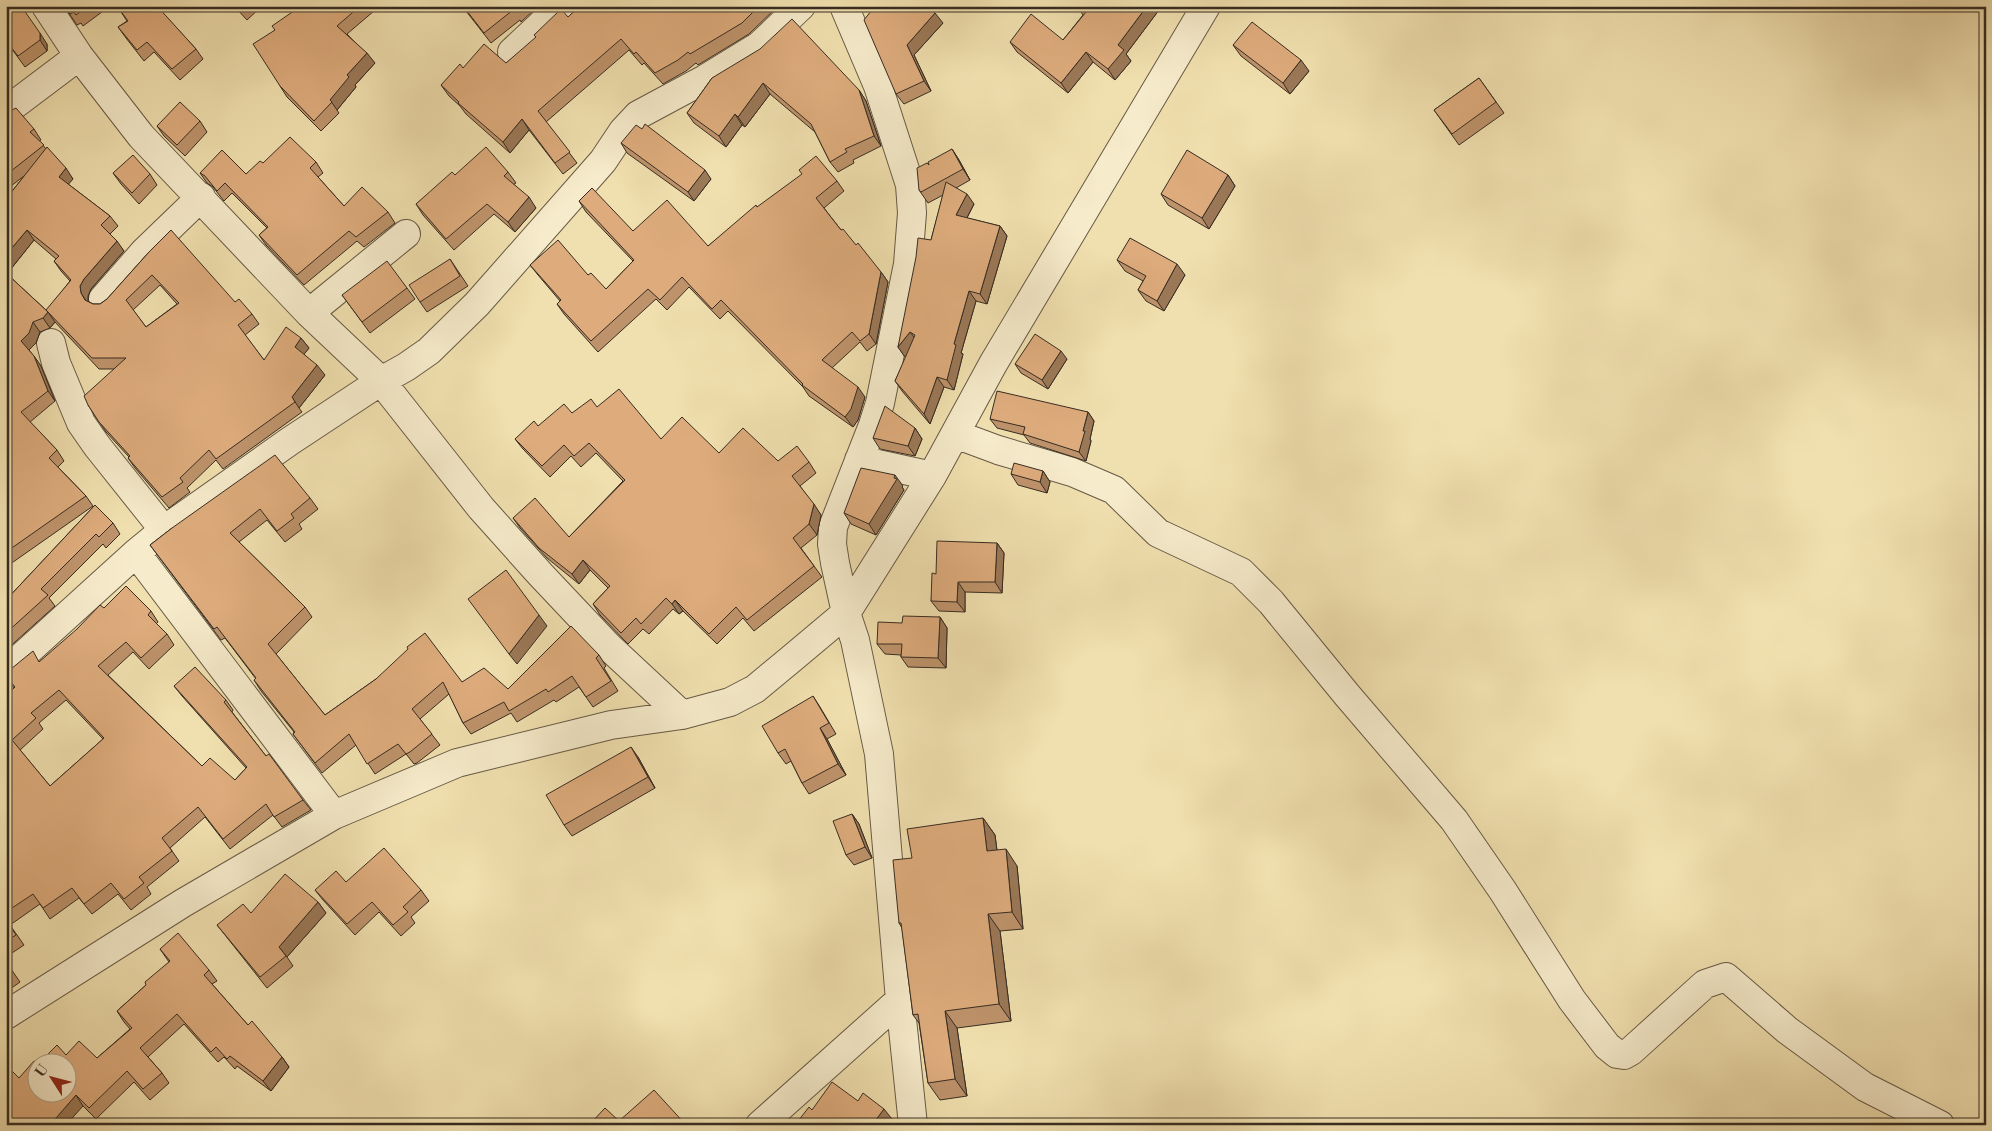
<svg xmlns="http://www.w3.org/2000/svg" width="1992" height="1131" viewBox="0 0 1992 1131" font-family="'Libre Bodoni',serif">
	<rect width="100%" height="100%" fill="#f1e0af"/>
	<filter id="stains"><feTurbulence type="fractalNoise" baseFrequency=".004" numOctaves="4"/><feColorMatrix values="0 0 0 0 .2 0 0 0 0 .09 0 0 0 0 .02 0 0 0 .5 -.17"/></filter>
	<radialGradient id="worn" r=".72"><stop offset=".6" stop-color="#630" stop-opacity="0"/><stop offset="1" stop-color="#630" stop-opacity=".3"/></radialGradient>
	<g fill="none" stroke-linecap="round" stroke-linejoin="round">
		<g stroke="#665945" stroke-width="30">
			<path id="minor" d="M46 6 79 56 141 136 309 313 381 381 481 508 541 575 609 647 682 715
				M844 6 878 86 910 185 912 213 908 264 880 403 873 425 833 527 832 544 835 563 846 613 855 640 879 754 900 1000 913 1125
				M512 52 561 6
				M6 111 79 56
				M103 299 145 251 201 197
				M309 313 406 234
				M51 343 56 363 81 423 97 446 164 530
				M955 434 998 450 1072 472 1114 490 1158 533 1241 572 1271 602 1347 695 1454 820 1503 891 1572 1000 1607 1046 1617 1054 1624 1055 1631 1051 1705 984 1726 977 1787 1030 1865 1087 1940 1125
				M859 460 932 476
				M136 553 334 815
				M6 671 136 553 164 530 290 441 381 381 406 367 429 351 477 304 603 161 623 131 638 115 705 79 759 46 801 6
				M6 1015 183 903 334 815 457 763 611 725 682 715 730 702 755 689 790 660 846 613 932 476 993 364 1206 6
				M760 1125 900 1000"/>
		</g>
		<use href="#minor" stroke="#f6ebcb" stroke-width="28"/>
	</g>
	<path fill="#be936b" stroke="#372c22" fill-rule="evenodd" d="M64 6H110L83 26 81 23 77 25Z
		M117 6H169L161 11 196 49 203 59 180 80 154 52 144 61 126 38 118 27 127 21Z
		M234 6H262L247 20Z
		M301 6H371L374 11 347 34 375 63 355 85 356 87 337 110 339 113 321 131 287 97 280 86 275 30Z
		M462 6H538L521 22 520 20 491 43Z
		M580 6H778L749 34 698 65 696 63 686 71 663 84 644 63 642 65 629 50 546 122 577 163 563 174 529 130 510 153 466 114 460 106 449 96 441 85 463 68 506 63 568 17Z
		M875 6 943 23 914 55 931 91 904 104 896 94Z
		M1077 6H1162L1126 54 1131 61 1115 80 1093 62 1068 93 1017 52 1010 42 1063 40 1083 15Z
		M1391 6H1399L1394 10Z
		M12 9 47 44V51L25 67 6 41Z
		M1233 45 1309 71 1290 94 1241 56Z
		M712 78 859 90 866 101 881 146 853 160 854 163 838 172 830 162 815 132 770 94 745 127 742 125 726 147 694 123 687 113Z
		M1479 78 1504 113 1459 145 1434 110Z
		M6 113 34 129 41 140 39 141 73 179 68 184 110 216 118 226 110 234 124 251 91 289 88 296V301L93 304H100L107 299 149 252 235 302 252 314 259 324 245 335 264 360 301 338 309 348 304 354 325 375 299 408 302 412 223 469 216 460 187 488 190 492 169 508 135 468 128 458 129 457 106 432 88 405 114 369H99L54 321 55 322 50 328 40 332 36 343 29 350 41 366 55 401 30 422 57 450 64 461 58 467 86 496 93 506 6 567V199L24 176 6 190ZM34 240 56 259 54 261 61 271 70 281 47 311 7 274ZM160 285 177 304 146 327 133 310Z
		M200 121 207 132 185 156 164 136 157 126Z
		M621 143 711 179 694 201 627 153Z
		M952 149 959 160 970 180 956 188 974 204 967 218 1000 226 1007 236 987 304 976 301 961 353 963 354 954 390 944 387 930 424 902 391 895 381 907 355 905 357 898 347 931 240 943 195 928 203 919 190 929 165Z
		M316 162 323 173 318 177 344 206 388 212 395 223 364 247 357 241 304 285 266 245 259 235 267 228 232 193 224 201 213 187 207 183 200 173 246 174 263 163Z
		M508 172 516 183 514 184 536 208 515 232 494 214 454 250 423 215 416 204 455 175Z
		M113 173 150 174 157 185 139 204 121 184Z
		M1228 175 1235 186 1209 229 1168 205 1161 194Z
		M837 181 844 191 824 208 841 230 881 272 888 282 876 344 867 351 860 342 832 368 865 397 858 420 853 427 809 396 803 387 728 311 720 319 689 287 667 310 656 299 598 352 564 314 557 304 560 301 538 275 530 265 588 275 606 289 633 261 586 212 579 201 633 231 708 246 757 207Z
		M450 259 468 286 427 312 420 302Z
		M1117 260 1185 275 1164 311 1146 301 1138 290 1143 281 1125 271Z
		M407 288 415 299 370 333 342 295Z
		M1067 359 1048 389 1021 373 1015 364Z
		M597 407 661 439 719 453 778 461 809 462 816 473 800 486 821 515 817 535 801 548 822 577 754 631 743 618 717 644 683 611 679 614 673 609 649 634 643 629 628 644 600 615 593 604 608 588 590 570 579 584 547 558 520 528 513 518 569 537 623 481 596 453 581 467 571 456 550 477 523 449 515 439 538 426 572 413Z
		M1088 412 1094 421 1090 439 1091 441 1086 461 1030 443 1024 435 997 428 990 419Z
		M915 428 922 439 915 456 880 449 873 438Z
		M1043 471 1050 482 1047 493 1018 485 1011 474Z
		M903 486 902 487 904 490 876 535 851 524 844 513Z
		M310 498 318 509 299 524 302 529 285 542 267 520 239 542 305 607 312 617 276 654 325 715 376 679 462 682 508 689 599 655 606 666 604 668 618 691 593 707 579 687 556 702 554 700 517 722 511 713 471 734 463 723 449 694 420 719 440 745 417 763 414 764 406 754 375 774 356 745 322 773 293 734 294 732 261 691 254 680 256 679 225 638 221 640 150 545 172 528Z
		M95 505 113 523 120 534 106 548 103 544 49 598 55 606 6 650V600Z
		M997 543 1004 553 1002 593 965 592V612L939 611 931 601 936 574Z
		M104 608 151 611 158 622 156 624 167 634 174 645 149 669 133 652 108 675 202 766 235 780 246 768 182 696 174 686 226 700 233 710 232 712 266 756 303 800 311 810 282 827 273 815 230 849 205 817 170 848 179 861 147 887 151 894 131 910 118 894 92 914 79 898 50 919 40 904 10 925 24 945 6 957V695L14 688 6 677 40 662ZM66 700 103 739 50 786 20 750 43 729 39 723Z
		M940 617 947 628 946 668 908 667 901 657V655L885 654 877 644 902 623Z
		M813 696 820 707 836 734 827 739 846 775 809 794 802 783 791 761 786 764 778 753Z
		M638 757 655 788 572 836 564 825Z
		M852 814 859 824 872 858 854 865 846 855Z
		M983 818 995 835 997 850 1017 866 1023 929 1000 931 1011 1021 957 1028 967 1096 940 1100 928 1083 919 1023 913 1015 902 928 899 923 912 858Z
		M346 882 421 890 429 901 411 917 415 923 401 936 379 912 355 935 323 900 315 890Z
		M318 902 326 913 287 957 293 966 267 988 225 935 217 925 251 913Z
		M160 949 209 970 217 981 212 984 248 1025 282 1057 289 1067 271 1091 237 1066 235 1069 224 1057 218 1062 184 1024 148 1057 162 1073 169 1083 150 1100 134 1082 96 1119 83 1106 19 1078 38 1064 66 1055 97 1058 130 1029 124 1022 117 1011 146 985 169 962Z
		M6 962 20 982 6 992Z"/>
	<path fill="#9b7857" stroke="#372c22" d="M1147 6H1162L1126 54 1131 61 1115 80 1108 69 1118 45Z
		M935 13 943 23 914 55 931 91 924 81 907 45Z
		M40 33 47 44V51L40 40Z
		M1086 52 1093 62 1068 93 1061 83Z
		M367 53 375 63 355 85 356 87 337 110 330 100 347 75Z
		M1301 60 1309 71 1290 94 1283 83Z
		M763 83 770 94 745 127 738 117Z
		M859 90 866 101 881 146 874 136Z
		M735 114 742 125 726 147 719 136Z
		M522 119 529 130 510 153 503 142Z
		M952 149 959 160 970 180 963 169Z
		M66 168 73 179 66 187 59 177Z
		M705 170 711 179 694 201 688 192Z
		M1228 175 1235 186 1209 229 1202 218Z
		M967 194 974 204 963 225 956 215Z
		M529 197 536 208 515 232 508 222Z
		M1000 226 1007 236 987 304 980 294Z
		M27 230 34 240 6 275V255Z
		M117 241 124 251 91 289 88 296V304L92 310 81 293 80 286 84 279Z
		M1177 264 1185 275 1164 311 1157 301Z
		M881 272 888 282 876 344 869 334Z
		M969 291 976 301 961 353 963 354 954 390 947 380 954 344Z
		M48 312 55 322 50 328 43 318Z
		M33 322 40 332 36 343 28 351 21 341Z
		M910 332 917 341 905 357 898 347Z
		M301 338 309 348 302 357 295 347Z
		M1061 351 1067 359 1048 389 1042 380Z
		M34 356 41 366 55 401 48 391Z
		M317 365 325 375 299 408 292 397Z
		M937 377 944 387 930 424 924 414Z
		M858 387 865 397 858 420 853 427 845 417Z
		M1088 412 1094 421 1090 439 1091 441 1086 461 1079 452 1083 431Z
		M915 428 922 439 915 456 908 446Z
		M1043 471 1050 482 1047 493 1040 482Z
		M895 475 903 486 902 487 904 490 876 535 869 524Z
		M814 504 821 515 817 535 809 524Z
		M997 543 1004 553 1002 593 995 582Z
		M583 560 590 570 579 584 572 574Z
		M958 582 965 592V612L957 602Z
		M675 600 683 611 679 614 672 604Z
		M539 615 547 626 517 664 509 654Z
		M940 617 947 628 946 668 938 658Z
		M820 728 827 739 846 775 838 764Z
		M631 747 638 757 655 788 648 777Z
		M852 814 859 824 872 858 865 847Z
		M983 818 995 835 999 868 987 851Z
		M1006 849 1017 866 1023 929 1012 912Z
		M318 902 326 913 287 957 279 947Z
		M988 914 1000 931 1011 1021 999 1004Z
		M945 1011 957 1028 967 1096 955 1079Z
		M282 1057 289 1067 271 1091 263 1081Z
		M76 1095 83 1106 66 1125H50Z
		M884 1109 892 1119 887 1125H872Z"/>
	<path fill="#ddab7c" stroke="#372c22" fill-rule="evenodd" d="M6 6H10L12 9 17 6H21L40 33V40L18 56 6 41Z
		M64 6H88L76 15 74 12 70 14Z
		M117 6H157L196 49 172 69 147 42 137 50 118 27 128 21Z
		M236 6H243L239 10Z
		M301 6H360L337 26 367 53 347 75 349 77 330 100 332 102 314 121 280 86 253 44 275 30 272 26Z
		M463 6H520L514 12 513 10 484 33Z
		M580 6H759L742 23 690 54 688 52 678 60 655 73 636 52 634 54 621 39 538 111 570 152 555 163 522 119 503 142 458 103 459 102 441 85 460 64 463 68 484 44 506 63 536 37 534 35 561 9 568 17Z
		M875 6H928L935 13 907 45 924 81 896 94 864 20Z
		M1078 6H1147L1118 45 1124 50 1108 69 1086 52 1061 83 1010 42 1031 14 1063 40 1086 12Z
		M792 19 859 90 874 136 845 149 847 152 830 162 811 124 763 83 738 117 735 114 719 136 687 113 712 78 760 49Z
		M1252 22 1301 60 1283 83 1233 45Z
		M1479 78 1496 102 1452 134 1434 110Z
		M180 102 200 121 177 145 157 126Z
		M16 108 34 129 30 132 44 145 6 175V113Z
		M645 124 705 170 688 192 621 143 636 125 642 129Z
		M290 137 316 162 310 168 344 206 362 187 388 212 356 237 349 231 297 275 259 235 268 227 225 183 217 191 205 176 200 173 222 150 246 174 260 161 263 163Z
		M47 147 66 168 59 177 110 216 101 225 117 241 84 279 80 286 81 293 85 300 93 304H100L107 299 149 252 171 230 235 302 239 299 252 314 238 325 264 360 286 327 301 338 295 347 317 365 292 397 295 402 216 459 209 450 180 478 183 482 162 497 128 458 130 456 99 422 88 405 84 396 126 358H92L46 310 71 280 54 261 59 256 27 230 6 255V199ZM152 275 179 303 146 327 126 300Z
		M486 147 508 172 504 176 529 197 508 222 487 204 446 239 416 204 452 172 455 175Z
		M952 149 963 169 921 192 919 190 917 168 927 163 929 165 928 162Z
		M1187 150 1228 175 1202 218 1161 194Z
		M133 155 150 174 132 193 113 173Z
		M816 156 837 181 816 198 841 230 843 229 856 245 858 243 881 272 869 334 860 341 852 332 822 360 858 387 851 409 845 417 802 385 803 384 721 300 712 309 682 277 660 300 648 289 591 341 557 304 561 300 530 265 558 240 588 275 591 273 606 289 634 260 579 201 592 188 633 231 667 200 708 246 756 205 757 207 802 174 799 170Z
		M946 182 967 194 956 215 1000 226 980 294 969 291 954 344 956 345 947 380 937 377 924 414 895 381 915 335 910 332 898 347 916 257 918 238 931 240Z
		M1130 238 1177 264 1157 301 1138 290 1146 276 1117 260Z
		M450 259 460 276 420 302 409 285Z
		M387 261 407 288 362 322 342 295Z
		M6 273 48 312 43 318 33 322 29 333 21 341 34 356 48 391 21 412 57 450 49 458 86 496 6 552Z
		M1035 334 1061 351 1042 380 1015 364Z
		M619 389 661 439 682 417 719 453 743 428 778 461 797 446 809 462 792 476 814 504 809 524 793 538 814 566 747 620 736 607 709 634 675 600 672 604 666 598 641 624 636 618 621 633 593 604 610 586 583 560 572 574 539 548 513 518 535 498 569 537 625 480 589 443 574 456 564 445 542 466 515 439 534 421 538 426 564 404 572 413 591 399 597 407Z
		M997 391 1088 412 1083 431H1085L1079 452 1023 434 1025 427 990 419Z
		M885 406 915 428 908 446 873 438Z
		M275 455 310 498 291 514 294 518 277 531 260 509 230 533 305 607 268 644 325 715 376 679 408 649 407 647 425 633 462 682 484 668 508 689 571 626 599 655 596 658 611 681 586 697 572 676 548 692 546 689 509 711 504 702 463 723 443 682 412 709 432 734 410 752 406 754 398 744 367 764 349 734 315 763 293 734 295 732 254 680 256 678 217 627 214 629 150 545 172 528Z
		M1014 463 1043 471 1040 482 1011 474Z
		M861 468 895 475 894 478 897 479 869 524 844 513Z
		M95 505 113 523 99 537 96 534 41 589 48 595 6 633V600Z
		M937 541 997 543 995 582H958L957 602 931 601 932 573 936 574Z
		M506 570 539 615 509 654 468 599Z
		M126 586 151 611 148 615 167 634 141 658 126 642 98 666 202 766 210 758 235 780 247 767 174 686 195 667 226 700 224 702 266 756 269 754 303 800 274 817 266 804 223 839 198 807 162 838 172 851 139 877 144 883 124 899 111 883 84 904 72 888 43 908 33 894 6 912V695L15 687 6 676V673L33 651 39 662 77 629 100 605 104 608ZM59 690 104 738 50 786 12 740 36 718 31 713Z
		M903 616 940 617 938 658 901 657 902 644H877L878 622 902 623Z
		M813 696 829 723 820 728 838 764 802 783 785 749 778 753 762 726Z
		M631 747 648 777 564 825 546 795Z
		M852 814 865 847 846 855 833 821Z
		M983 818 987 851 1006 849 1012 912 988 914 999 1004 945 1011 955 1079 928 1083 918 1014 913 1015 901 923H899L893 860 912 858 907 829Z
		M384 848 421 890 403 907 408 912 393 925 372 902 347 924 315 890 336 871 346 882Z
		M285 874 318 902 279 947 286 956 260 977 217 925 243 904 251 913Z
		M6 920 16 935 6 941Z
		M178 933 209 970 204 975 248 1025 252 1021 282 1057 263 1081 230 1056 227 1059 216 1047 211 1052 177 1014 140 1048 162 1073 143 1089 127 1071 89 1108 76 1095 50 1125 28 1124 6 1125V1075L11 1070 19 1078 34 1061 38 1064V1094H68V1064H38L57 1045 66 1055 79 1041 97 1058 132 1028 117 1011 146 985 145 982 170 961 160 949Z
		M6 962 13 972 6 976Z
		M832 1082 858 1101 863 1093 884 1109 872 1125H795L809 1107 812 1110Z
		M654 1090 686 1125H589L605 1108 619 1121Z"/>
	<rect width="1992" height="1131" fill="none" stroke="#f1e0af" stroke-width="25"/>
	<rect x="8" y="8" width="1977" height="1116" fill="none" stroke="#372c22" stroke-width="2.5"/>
	<rect x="12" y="12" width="1967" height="1106" fill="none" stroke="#372c22"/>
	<g transform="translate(52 1078) rotate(306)"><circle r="24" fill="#f6ebcb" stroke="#aa9f87"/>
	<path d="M0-4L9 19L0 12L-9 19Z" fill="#8f2418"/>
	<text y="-8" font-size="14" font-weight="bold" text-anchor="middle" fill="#372c22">U</text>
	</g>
	<rect width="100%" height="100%" filter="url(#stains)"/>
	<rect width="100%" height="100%" fill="url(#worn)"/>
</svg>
